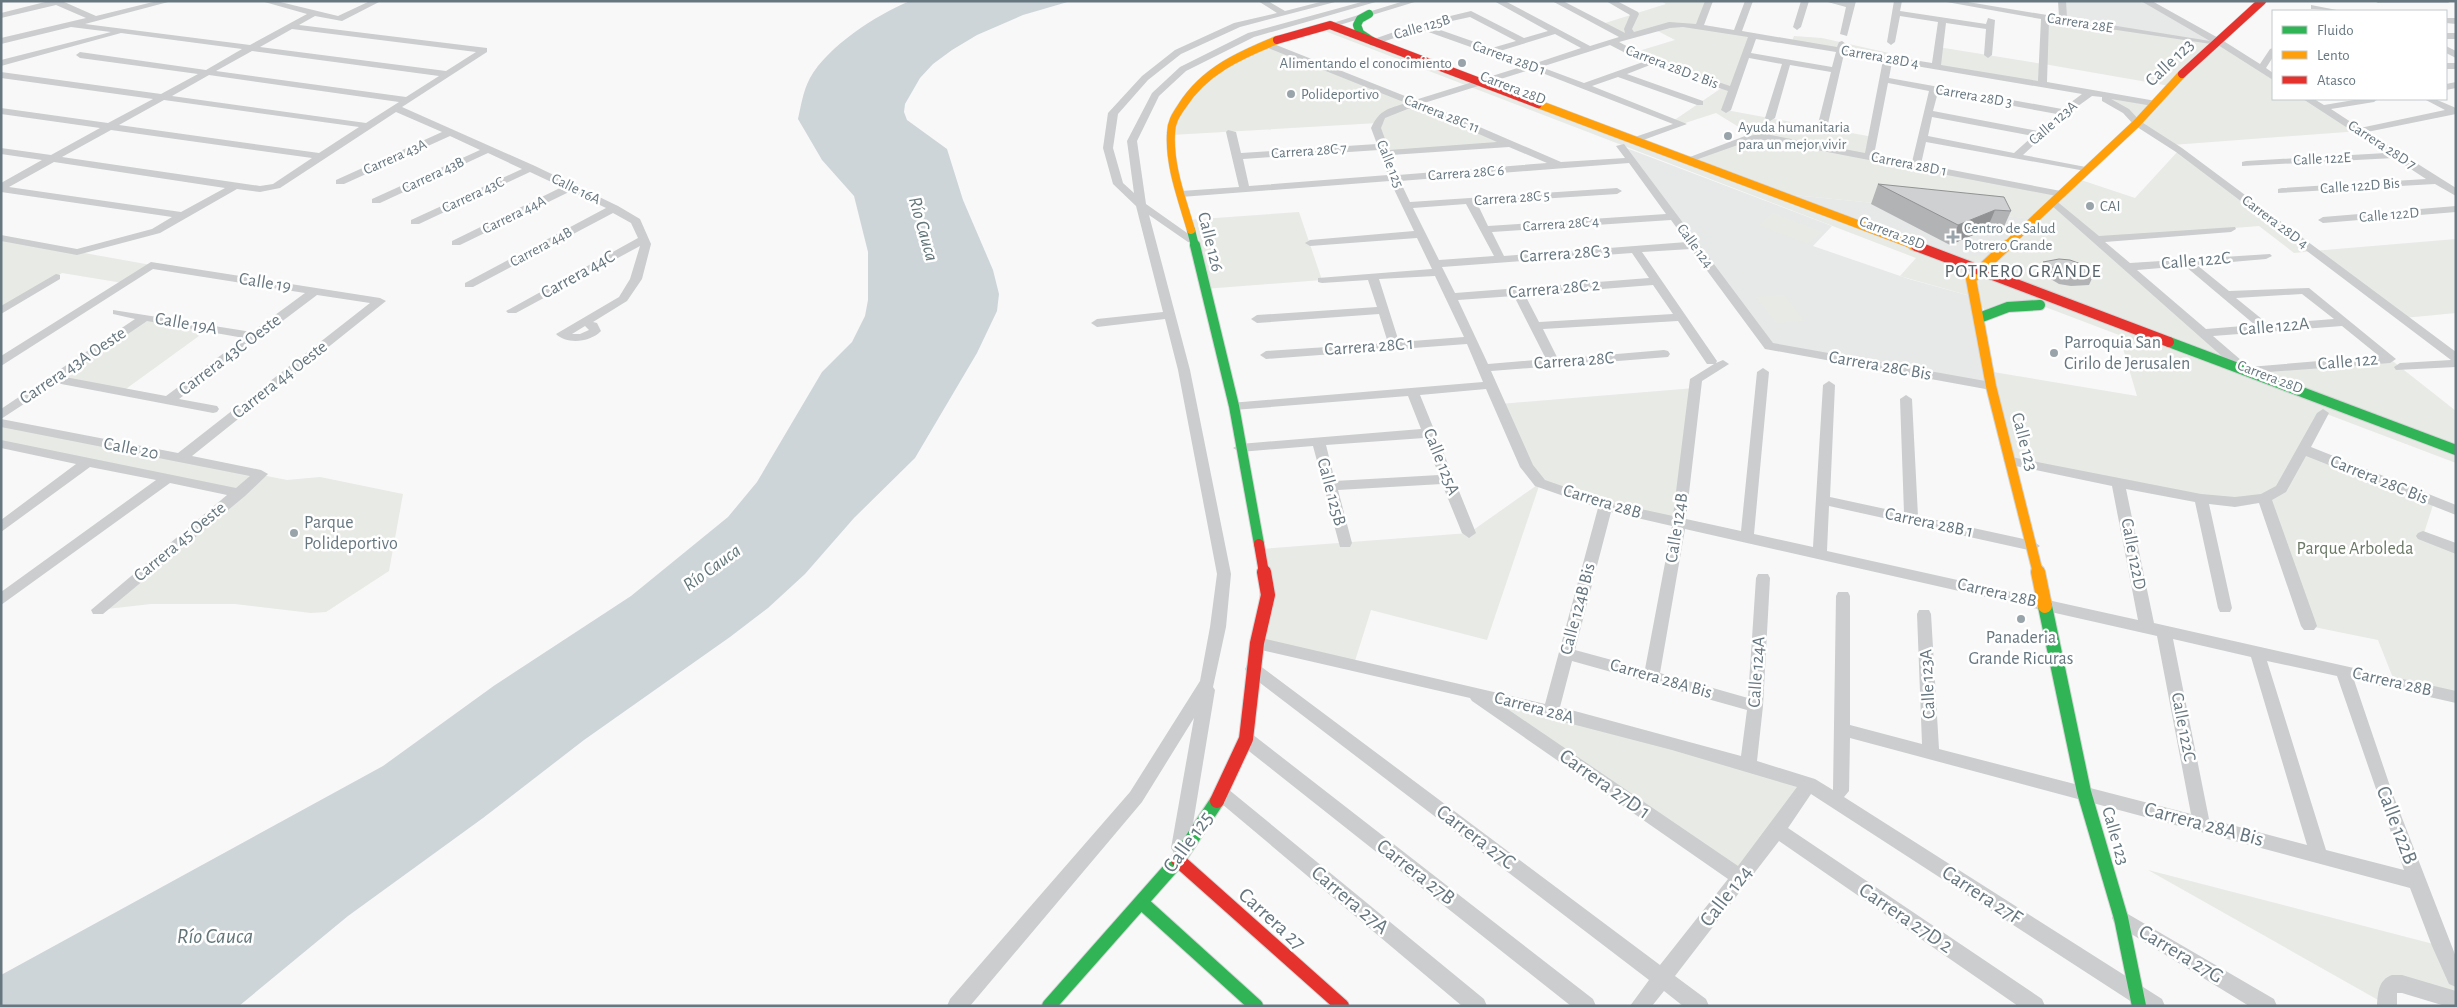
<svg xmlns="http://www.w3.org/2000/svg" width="2457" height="1007" viewBox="0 0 2457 1007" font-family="'Alegreya Sans',sans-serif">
	<rect width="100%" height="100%" fill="#f8f8f8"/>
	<path fill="#e7e9e8" d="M2062 1H2145L2219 42 2215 44 2063 20Z
		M1621 146 1832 226 1813 246 1909 279 1974 297 1991 386 1769 346Z
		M1772 193 2036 219 1995 256H1949Z"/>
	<path fill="#e8eae5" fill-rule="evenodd" d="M1661 1H1709L1699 25 1753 35 1726 110 1873 137 1870 156 2062 194 2078 179 2135 198 2179 150 2313 251 2456 239V313L2404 318 2314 251 2294 253 2259 226 2097 239 2246 371 2390 359 2456 411V463L2324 413 2302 449 2434 502 2423 536 2456 549V697L2395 683 2378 640 2309 626 2264 498 2235 502 2011 461 1987 371 2137 396 2119 335 2040 305 1987 313 1974 297 1900 276 1916 258 1317 28 1330 25 1687 160 1755 137 1716 113 1682 124 1673 121 1723 87 1632 53 1675 40 1654 29 1627 37 1602 24 1666 4ZM1774 193 2035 219 1995 256H1949Z
		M2045 17 2215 44 2219 42 2273 77V99H2308L2360 131 2172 145 2108 100 2091 92 2153 103 2170 86 2044 64 2042 84 1936 66 1938 47 2043 64Z
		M1794 36 1822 38 1889 53 1888 58 1792 41Z
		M1266 44 1514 144 1384 153 1378 123 1171 135 1196 85Z
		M1299 212 1322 280 1204 289 1187 220Z
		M1773 213 1822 232 1807 244 1759 225Z
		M1 238 151 265 123 283 62 273 1 311Z
		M1784 295 1804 321 1776 323 1756 297Z
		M145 317 210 328 123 391 55 379Z
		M1695 388 1679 523 1540 483 1487 640 1371 610 1354 664 1257 643 1261 549 1469 533 1540 483 1500 404Z
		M1 423 287 480 320 477 403 494 389 571 326 612 311 613 235 604H151L98 610 239 493 1 444Z
		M1470 691 1809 784 1740 877Z
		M2148 870 2441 946 2456 978V1000L2402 984 2387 1005Z"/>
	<path fill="#cdd5d8" d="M910 1H1071L1023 15 977 35 952 50 933 64 920 78 905 104 904 112 907 120 947 149 963 200 993 270 999 294 997 311 977 353 915 458 854 518 805 574 768 608 730 637 584 740 483 818 348 916 239 1006H1V975L383 766 495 685 631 596 728 517 757 482 822 372 852 342 865 316 868 300V252L854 196 822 160 798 119C801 106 803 91 810 78 828 46 876 15 910 1Z"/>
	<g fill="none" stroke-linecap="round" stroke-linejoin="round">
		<g stroke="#d4d5d6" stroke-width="9">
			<path id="fast-far2" d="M1369 14 1360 19 1357 25 1360 33 1372 41
				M1191 230 1195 246"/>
		</g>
		<g stroke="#d4d5d6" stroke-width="12">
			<path id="fast-far1" d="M1195 245 1234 406 1259 544
				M1979 318 2008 307 2040 305
				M2169 342 2456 450"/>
		</g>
		<g stroke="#d4d5d6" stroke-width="16">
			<path id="fast" d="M2045 606 2084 792 2121 918 2139 1006
				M1141 902 1256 1006
				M1049 1006 1178 860 1217 801"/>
		</g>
		<g stroke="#d4d5d6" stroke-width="9">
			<path id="slow-far2" d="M1538 104 1916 246
				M1191 230C1182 199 1169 166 1171 133 1171 122 1176 115 1182 106 1204 71 1240 55 1277 40
				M2006 246 2137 123 2182 74"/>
		</g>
		<g stroke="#d4d5d6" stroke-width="12">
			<path id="slow-far1" d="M1913 245 1916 246
				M1971 279 1991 386 2038 573
				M1971 279 2007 245"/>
		</g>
		<g stroke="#d4d5d6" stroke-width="16">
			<path id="slow" d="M2038 572 2045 606"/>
		</g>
		<g stroke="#d4d5d6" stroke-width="9">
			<path id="jam-far2" d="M1277 40 1330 25 1538 104
				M2182 74 2262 1"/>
		</g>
		<g stroke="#d4d5d6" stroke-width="12">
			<path id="jam-far1" d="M1916 246 2169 342
				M1259 544 1264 573"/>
		</g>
		<g stroke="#d4d5d6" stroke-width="16">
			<path id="jam" d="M1217 801 1246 739 1257 643 1268 595 1264 572
				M1178 860 1342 1006"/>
		</g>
		<path fill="#cbcdce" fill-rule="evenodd" d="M49 1H62L96 16 157 1H172L85 24 250 45 307 14 261 1H276L338 16 370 1H381L342 21 315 16 299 25 487 48V52L402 107 535 166 618 206 640 219 651 244 642 279 627 301 593 322 597 323 601 331C591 342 567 345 556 334L619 297 630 279 640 246 516 313H508L506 311 638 238 631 223 613 213 473 287H465V283L606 208 571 191 460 245H452V241L562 187 530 172 419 224H411V220L522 169 488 153 380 203H372V199L480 150 450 136 344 184H336V180L442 132 396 112 280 188 260 192 237 189 160 233 77 255 1 241V235L77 249 152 229 172 217 1 192V183L42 160 1 154V148L51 155 100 128 1 114V108L108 123 153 99 1 78V72L161 94 198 74 80 58 76 55 80 52 206 70 242 49 121 33 1 66V60L111 32 71 27 1 44V38L86 18 56 5 1 18V13ZM292 29 476 52 446 71 260 47ZM252 51 439 76 406 97 216 71ZM209 75 399 102 366 123 172 96ZM164 100 359 127 319 153 119 125ZM111 130 312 158 273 184 260 186 62 157ZM54 162 225 188 181 212 9 187ZM585 326 589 330 580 334H572Z
			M1258 1H1268L1285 11 1324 1H1339L1240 27 1181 54 1148 80 1118 114 1113 148 1123 183 1134 193 1127 141 1152 93 1180 67 1248 33 1365 1H1379L1254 37 1186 71 1159 96 1137 141 1146 204 1197 240 1192 243 1188 242 1149 215 1190 370 1231 574 1226 627 1213 687 1215 690 1189 848 1186 853 1180 856 1174 853 1171 848 1194 718 1142 802 970 1006H947L950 999 1130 792 1200 681 1210 627 1217 574 1178 370 1165 319 1097 327 1091 323 1097 319 1163 312 1136 206 1113 184 1103 148 1108 113 1142 76 1175 50 1234 23 1277 13Z
			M1404 1H1418L1333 27 1326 25Z
			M1494 1H1505L1590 46 1619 37 1552 1H1563L1625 33 1624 29 1630 15 1606 1H1617L1638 12 1639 14 1632 29 1634 32 1669 22 1696 24 1705 1H1713L1704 25 1734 30 1745 1H1753L1742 31 1837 47 1839 42 1842 41 1846 44 1845 49 1932 63 1938 22 1900 16 1895 42 1891 45 1887 42 1894 1H1902L1900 11 1986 24 1988 18 1995 20 1992 55 1988 58 1984 55 1986 29 1946 23 1941 65 2038 81 2041 19 1941 1H1962L2059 17 2058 1H2066L2067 18 2210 41 2141 1H2152L2222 40 2260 64 2270 49 2273 48V57L2266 68 2273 73V80L2218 45 2049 20 2047 82 2156 101 2158 103 2153 106 2111 99 2129 109 2140 121 2182 148 2456 352V367L2396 370 2394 367 2400 363 2451 360 2176 152 2134 125 2123 113 2102 101V97L2092 96 2067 114 2023 155 2091 168V172L1926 142 1921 164 2066 192V196L2062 197 1765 140 1749 141 1687 163 1682 160 1745 136 1765 134 1865 153 1883 60 1844 54 1827 128 1822 131 1817 128 1831 72 1790 65 1775 118 1770 121 1765 118 1782 64 1749 58 1731 110 1726 113 1721 110 1728 91 1650 65 1627 74 1703 101V105H1697L1618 77 1592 86 1687 124 1635 143 1630 140 1632 138 1673 124 1532 69 1424 103 1561 162 1625 158 1616 146 1624 144 1773 343 1991 382 1997 386 1991 390 1765 349 1691 249 1642 252 1717 361 1716 363 1723 360 1729 364 1702 381 1686 519 1741 531 1757 372 1763 368 1769 372 1754 534 1813 547 1823 385 1829 381 1835 385 1830 497 1904 513 1900 399 1906 395 1912 399 1918 516 2033 541 2040 546 2033 551 1829 506 1827 551 2138 620 2112 486 2011 465 2006 464 2004 461 2006 458 2011 457 2201 494 2235 497 2261 494 2276 486 2317 413 2323 409 2329 413 2311 447 2456 505V515L2306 456 2286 492 2272 500 2317 626 2314 630H2304L2301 626 2259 503 2235 507 2209 504 2232 608 2230 612H2220L2218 608 2195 502 2126 489 2154 623 2456 691V703L2354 680 2392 792 2456 957V987L2449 984 2432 946 2410 888 1850 738 1849 791 1844 797 2162 999 2165 1006H2138L1811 794 1788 828 2042 999 2045 1006H2018L1779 841 1675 976 1706 999 1709 1006H1683L1664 991 1652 1006H1630L1649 980 1247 673 1245 669 1247 665 1253 663 1259 665 1660 965 1728 879 1472 701 1470 698 1257 649 1252 647 1249 643 1252 639 1257 637 1545 704 1598 508 1535 486 1520 467 1486 389 1420 395 1476 533 1469 538 1462 533 1442 484 1338 490 1352 543 1350 547H1340L1313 446 1240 452 1233 448 1240 444 1421 429 1408 396 1234 410 1228 406 1230 403 1483 382 1467 344 1266 359 1260 355 1266 351 1388 343 1379 314 1257 323 1251 319 1257 315 1377 307 1368 280 1322 283 1318 282V278L1432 269 1417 238 1310 246 1305 243 1310 240 1414 231 1390 181 1181 197 1176 194 1181 191 1239 187 1226 132 1228 130 1236 132 1241 153 1377 144 1371 128C1380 109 1388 109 1406 103L1263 46V42H1269L1415 100 1524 66 1420 29 1374 45 1370 42 1371 40 1417 24 1471 11 1524 38 1548 31ZM1470 17 1516 41 1492 48 1429 26ZM1683 27 1748 37 1730 86 1653 60 1619 42 1670 28ZM1555 34 1581 48 1533 64 1500 51ZM1756 39 1836 52 1832 67 1751 53ZM1610 45 1643 62 1584 83 1541 67ZM1892 62 2082 94 2062 109 1889 78ZM1888 83 1929 91 1912 162 1874 155ZM1938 92 2057 114 2038 131 1933 111ZM1415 106 1497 142 1389 150 1381 128 1385 118ZM1932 117 2033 136 2014 153 1928 136ZM1509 147 1547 163 1398 175 1391 155ZM1379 150 1388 175 1249 186 1243 159ZM1629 163 1666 214 1488 226 1477 203 1617 194 1622 191 1617 188 1410 202 1400 181ZM1466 204 1494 256 1439 260 1413 208ZM1671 220 1687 242 1504 256 1492 232ZM1632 253 1649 278 1455 293 1442 267ZM1435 276 1464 337 1399 342 1379 279ZM1653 285 1673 314 1539 322 1525 295ZM1514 296 1546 359 1488 364 1458 300ZM1678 321 1707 364H1714L1690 379 1673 516 1608 502 1545 480 1533 465 1491 371 1668 357 1670 354 1668 351 1664 350 1558 359 1543 329ZM1424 438 1439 475 1335 481 1326 445ZM1611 512 1672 526 1645 669 1575 650ZM1685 529 2157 636 2191 814 1939 749 1931 614 1929 610H1919L1917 614 1922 744 1850 725V596L1848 592H1838L1836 596 1833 790 1815 779 1757 761 1763 706 1770 578 1768 574H1758L1756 578 1748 698 1660 673ZM2173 639 2251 657 2307 845 2209 819ZM1572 661 1747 710 1741 756 1560 707ZM2267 661 2337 676 2404 870 2326 850ZM1503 706 1672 750 1797 787 1738 866Z
			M1801 1H1809L1801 27 1797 30 1793 27Z
			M1824 1H1856L1847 36 1840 34 1846 7Z
			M2374 1H2452L2448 3H2378Z
			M2311 5 2342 11 2314 9H2311Z
			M2446 18H2456V24L2446 23Z
			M2446 33H2456V39H2446Z
			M2446 46 2456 51V58L2446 53Z
			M2446 63H2456V69H2446Z
			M2456 82V88L2446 90V84Z
			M2303 99H2314L2324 105 2360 99H2378L2374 102 2331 109 2360 128 2445 110 2424 99H2435L2456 108V114L2367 132 2456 188V196L2435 184 2278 193V189L2282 188 2426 179 2394 158 2242 166V162L2246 161 2386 153Z
			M2054 199 2099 236 2235 227 2236 229 2231 232 2105 242 2130 263 2270 254 2272 256 2266 259 2197 265 2229 291 2309 288 2396 359 2390 363 2242 374 2050 204V200ZM2185 266 2255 325 2206 329 2137 270ZM2302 294 2334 319 2268 324 2236 298ZM2342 326 2379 356 2249 367 2213 336Z
			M2456 206V212L2323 223 2318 220 2323 217Z
			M151 262 380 298 386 301 192 456 261 470 268 474 245 496 103 614H93L91 610 227 495 170 483 1 605V592L156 480 90 467 1 532V520L76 464 1 448V440L236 488 250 476 1 427V409L135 319 113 314V310L252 332 305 293 153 269 1 366V356ZM317 295 370 303 178 453 1 419 56 383 213 413 217 412 219 409 217 406 179 399ZM147 321 244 338 166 396 65 377Z
			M56 274 60 275V279L1 314V306Z
			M2423 531 2456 543V554L2418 539 2416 536 2418 533Z
			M1246 732 1252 734 1593 999 1596 1006H1571L1240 744 1238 739 1240 734Z
			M1222 787 1228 789 1484 999 1487 1006H1462L1216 799 1214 794 1216 789Z
			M2121 910 2274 999 2277 1006H2249L2115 924 2112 918 2115 912Z
			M2392 975H2402L2456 991V1006H2445L2402 993H2397V1006H2377C2378 993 2378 980 2392 975Z"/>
		<use href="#fast-far2" stroke="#30b455" stroke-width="8"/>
		<use href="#fast-far1" stroke="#30b455" stroke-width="10"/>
		<use href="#fast" stroke="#30b455" stroke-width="14"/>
		<use href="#slow-far2" stroke="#ff9f0a" stroke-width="8"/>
		<use href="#slow-far1" stroke="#ff9f0a" stroke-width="10"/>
		<use href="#slow" stroke="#ff9f0a" stroke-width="14"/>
		<use href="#jam-far2" stroke="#e5322d" stroke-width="8"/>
		<use href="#jam-far1" stroke="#e5322d" stroke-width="10"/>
		<use href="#jam" stroke="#e5322d" stroke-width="14"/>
	</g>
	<path fill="#b2b3b5" d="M1878 184 2011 211 2002 231 1987 229 1950 245 1871 204Z
		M2043 262 2094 274 2089 285 2071 286 2059 284 2039 272Z"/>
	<path fill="#919293" d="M1995 210 1987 229 1950 245 1958 225Z"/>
	<path fill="#cfd0d2" stroke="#919293" d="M1878 184 2004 197 2011 211 1995 210 1958 225Z
		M2059 259 2070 260 2081 264 2094 274 2076 276 2065 274 2043 262Z"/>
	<g fill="#99a4aa" stroke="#fff" stroke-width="2">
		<circle cx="1462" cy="63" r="5"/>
		<circle cx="1291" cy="94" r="5"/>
		<circle cx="1728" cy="136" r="5"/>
		<circle cx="2090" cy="206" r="5"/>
		<path d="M1950.5 229.5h5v5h5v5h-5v5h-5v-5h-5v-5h5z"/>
		<circle cx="2054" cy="353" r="5"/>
		<circle cx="294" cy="533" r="5"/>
		<circle cx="2021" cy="619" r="5"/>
	</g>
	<g text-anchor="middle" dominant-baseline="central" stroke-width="5" stroke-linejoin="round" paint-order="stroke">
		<g font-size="15" fill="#667780" stroke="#fff">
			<text transform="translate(2080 23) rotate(9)">Carrera 28E</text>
			<text transform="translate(1422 27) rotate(-16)">Calle 125B</text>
			<text transform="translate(1880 57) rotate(10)">Carrera 28D 4</text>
			<text transform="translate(1509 58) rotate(20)">Carrera 28D 1</text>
			<text transform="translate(1672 67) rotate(21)">Carrera 28D 2 Bis</text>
			<text transform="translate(1513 88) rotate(21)">Carrera 28D</text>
			<text transform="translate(1974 96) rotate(10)">Carrera 28D 3</text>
			<text transform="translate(1442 114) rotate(22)">Carrera 28C 11</text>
			<text transform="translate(2053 123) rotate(-41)">Calle 123A</text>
			<text transform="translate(2382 145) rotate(33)">Carrera 28D 7</text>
			<text transform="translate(1309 151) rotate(-4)">Carrera 28C 7</text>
			<text transform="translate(395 157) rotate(-24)">Carrera 43A</text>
			<text transform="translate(2322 159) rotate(-3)">Calle 122E</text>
			<text transform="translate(1390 164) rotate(68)">Calle 125</text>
			<text transform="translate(1909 164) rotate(11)">Carrera 28D 1</text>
			<text transform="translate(1466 173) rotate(-4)">Carrera 28C 6</text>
			<text transform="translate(433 175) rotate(-25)">Carrera 43B</text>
			<text transform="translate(2360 186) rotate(-4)">Calle 122D Bis</text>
			<text transform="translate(576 189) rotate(26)">Calle 16A</text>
			<text transform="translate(473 195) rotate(-25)">Carrera 43C</text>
			<text transform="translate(1512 198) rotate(-4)">Carrera 28C 5</text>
			<text transform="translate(514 215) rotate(-26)">Carrera 44A</text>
			<text transform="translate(2389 215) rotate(-5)">Calle 122D</text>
			<text transform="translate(2275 222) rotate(37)">Carrera 28D 4</text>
			<text transform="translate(1561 224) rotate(-4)">Carrera 28C 4</text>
			<text transform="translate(1892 233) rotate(21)">Carrera 28D</text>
			<text transform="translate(1695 246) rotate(54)">Calle 124</text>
			<text transform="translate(541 247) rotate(-28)">Carrera 44B</text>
			<text transform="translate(2270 377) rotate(21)">Carrera 28D</text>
		</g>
		<g font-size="15" fill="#667780" stroke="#fff" text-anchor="start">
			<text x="1452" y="63" text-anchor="end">Alimentando el conocimiento</text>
			<text x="1301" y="94">Polideportivo</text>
			<text x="1738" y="127">Ayuda humanitaria<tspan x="1738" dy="17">para un mejor vivir</tspan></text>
			<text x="2100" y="206">CAI</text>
			<text x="1964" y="228">Centro de Salud<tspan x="1964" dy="17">Potrero Grande</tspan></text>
		</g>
		<g font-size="18" fill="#667780" stroke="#fff">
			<text transform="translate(2170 63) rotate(-44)">Calle 123</text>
			<text transform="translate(1210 242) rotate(76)">Calle 126</text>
			<text transform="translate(1565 254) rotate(-4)">Carrera 28C 3</text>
			<text transform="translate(2196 261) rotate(-5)">Calle 122C</text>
			<text transform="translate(578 275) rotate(-29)">Carrera 44C</text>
			<text transform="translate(265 283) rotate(9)">Calle 19</text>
			<text transform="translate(1554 289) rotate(-5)">Carrera 28C 2</text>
			<text transform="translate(186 324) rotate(10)">Calle 19A</text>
			<text transform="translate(2274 327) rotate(-5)">Calle 122A</text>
			<text transform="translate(1369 347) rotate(-4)">Carrera 28C 1</text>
			<text transform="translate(230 355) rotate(-37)">Carrera 43C Oeste</text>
			<text transform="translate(1574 361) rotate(-4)">Carrera 28C</text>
			<text transform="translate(2348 362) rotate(-5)">Calle 122</text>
			<text transform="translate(73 366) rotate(-34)">Carrera 43A Oeste</text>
			<text transform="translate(1880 366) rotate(10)">Carrera 28C Bis</text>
			<text transform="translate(280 380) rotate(-38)">Carrera 44 Oeste</text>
			<text transform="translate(2024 442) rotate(75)">Calle 123</text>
			<text transform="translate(131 449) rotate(11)">Calle 20</text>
			<text transform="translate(1441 462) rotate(68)">Calle 125A</text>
			<text transform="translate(2379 480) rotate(22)">Carrera 28C Bis</text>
			<text transform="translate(1331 492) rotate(75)">Calle 125B</text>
			<text transform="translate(1602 502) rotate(17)">Carrera 28B</text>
			<text transform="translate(1929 523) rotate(12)">Carrera 28B 1</text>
			<text transform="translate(1677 528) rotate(-81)">Calle 124B</text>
			<text transform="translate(180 542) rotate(-40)">Carrera 45 Oeste</text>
			<text transform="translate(2133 554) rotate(79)">Calle 122D</text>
			<text transform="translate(1997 593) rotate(13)">Carrera 28B</text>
			<text transform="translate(1578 609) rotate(-75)">Calle 124B Bis</text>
			<text transform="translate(1757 672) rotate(-86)">Calle 124A</text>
			<text transform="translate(1661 679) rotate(16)">Carrera 28A Bis</text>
			<text transform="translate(2392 682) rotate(13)">Carrera 28B</text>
			<text transform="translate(1928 684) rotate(-93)">Calle 123A</text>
			<text transform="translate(1534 708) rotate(15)">Carrera 28A</text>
			<text transform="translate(2183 727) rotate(79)">Calle 122C</text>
			<text transform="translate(2115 836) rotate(74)">Calle 123</text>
		</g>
		<g font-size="18" fill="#667780" stroke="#fff" text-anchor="start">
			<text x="2064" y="343">Parroquia San<tspan x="2064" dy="21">Cirilo de Jerusalen</tspan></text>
			<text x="304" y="523">Parque<tspan x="304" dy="21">Polideportivo</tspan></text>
			<text x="2021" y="638" text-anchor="middle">Panaderia<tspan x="2021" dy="21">Grande Ricuras</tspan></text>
		</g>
		<g font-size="18" fill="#6a7865" stroke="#fff">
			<text x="2355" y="549">Parque Arboleda</text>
		</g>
		<g font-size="19" font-style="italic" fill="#617579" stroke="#fff">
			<text transform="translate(923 229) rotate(74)">Río Cauca</text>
			<text transform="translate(712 568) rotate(-36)">Río Cauca</text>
		</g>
		<g font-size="19" letter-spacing="1" fill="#58646b" stroke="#fff">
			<text x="2023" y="271">POTRERO GRANDE</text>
		</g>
		<g font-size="21" fill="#667780" stroke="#fff">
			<text transform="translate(1605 784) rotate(35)">Carrera 27D 1</text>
			<text transform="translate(2204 824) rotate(15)">Carrera 28A Bis</text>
			<text transform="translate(2397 825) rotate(69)">Calle 122B</text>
			<text transform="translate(1476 837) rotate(37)">Carrera 27C</text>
			<text transform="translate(1188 842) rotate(-54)">Calle 125</text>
			<text transform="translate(1416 872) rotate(38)">Carrera 27B</text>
			<text transform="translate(1982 895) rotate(33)">Carrera 27F</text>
			<text transform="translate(1726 896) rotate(-52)">Calle 124</text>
			<text transform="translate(1350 900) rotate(40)">Carrera 27A</text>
			<text transform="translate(1906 918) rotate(34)">Carrera 27D 2</text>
			<text transform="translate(1272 919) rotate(42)">Carrera 27</text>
			<text transform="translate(2181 954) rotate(31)">Carrera 27G</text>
		</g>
		<g font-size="22" font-style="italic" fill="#617579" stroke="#fff">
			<text x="215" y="936">Río Cauca</text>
		</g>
	</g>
	<rect width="2457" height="1007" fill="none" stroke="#667780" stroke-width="5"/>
	<rect x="2272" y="10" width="175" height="90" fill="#ffffff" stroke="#c2c9cc"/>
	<rect x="2282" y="26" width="25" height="8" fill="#30b455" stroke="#c2c9cc"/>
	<text x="2317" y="35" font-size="15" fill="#667780">Fluido</text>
	<rect x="2282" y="51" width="25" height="8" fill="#ff9f0a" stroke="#c2c9cc"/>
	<text x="2317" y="60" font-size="15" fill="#667780">Lento</text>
	<rect x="2282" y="76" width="25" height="8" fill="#e5322d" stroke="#c2c9cc"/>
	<text x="2317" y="85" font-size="15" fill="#667780">Atasco</text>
</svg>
